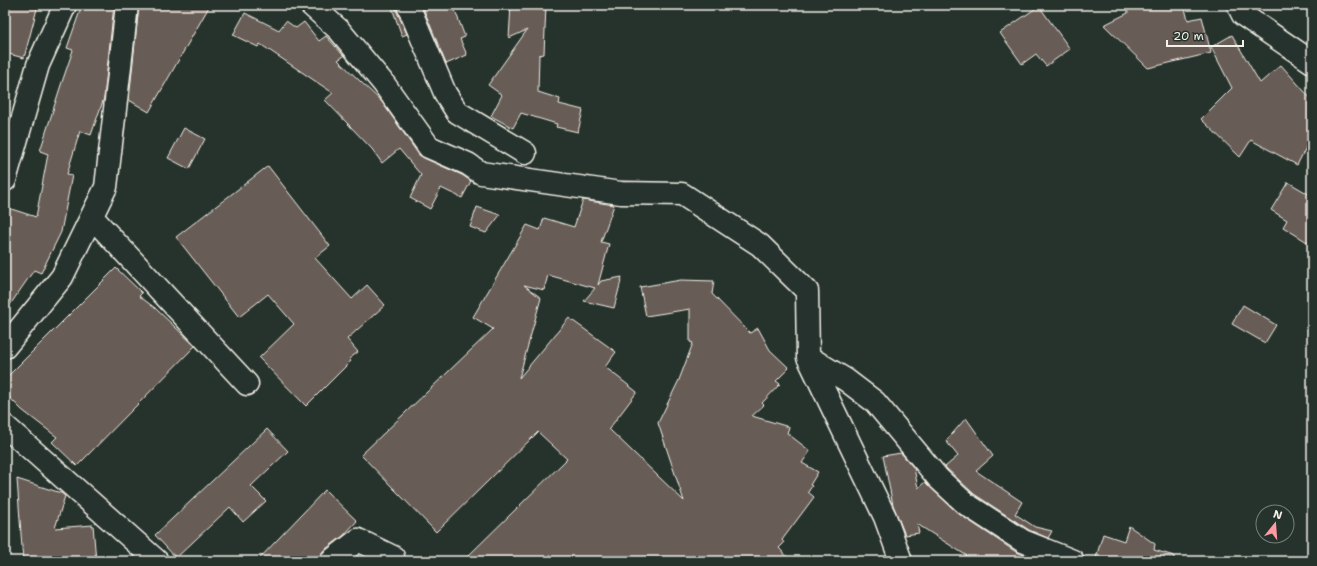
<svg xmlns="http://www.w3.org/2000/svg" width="1317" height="566" viewBox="0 0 1317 566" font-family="'Shantell Sans',sans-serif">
	<rect width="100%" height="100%" fill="#26332d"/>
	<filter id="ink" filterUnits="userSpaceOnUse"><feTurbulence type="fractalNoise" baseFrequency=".025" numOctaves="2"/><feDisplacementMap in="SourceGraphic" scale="8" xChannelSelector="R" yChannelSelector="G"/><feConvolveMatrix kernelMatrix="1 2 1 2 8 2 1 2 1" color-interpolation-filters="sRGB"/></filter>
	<g filter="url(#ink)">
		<path fill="#685c56" stroke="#f4f1e8" d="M5 5H38L24 58 5 53Z
			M82 5H114L104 98 91 135 80 131 67 174 72 175 61 232 41 273 34 270 5 312V207L36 217 48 154 40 151 60 88 73 50 67 48Z
			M139 5H210L149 112 129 100Z
			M391 5H396V10L407 34 402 36Z
			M422 5H453L465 37 460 39 467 55 446 64Z
			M511 5 544 6 546 5 544 54 539 55 538 92 560 99 559 104 583 110 578 132 556 127 557 124 521 113 513 128 491 116 502 95 488 85 527 30 509 38Z
			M1127 5H1184L1188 20 1202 17 1211 53 1148 68 1104 25 1128 13Z
			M1039 6 1070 49 1046 66 1036 54 1022 64 1000 33Z
			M245 13 279 30 286 21 296 28 304 22 319 41 326 36 344 56 338 60 382 102 419 155 424 158 462 175 471 181 462 198 441 188 430 209 410 198 421 175 399 149 382 163 372 149 325 100 333 93 260 44 258 47 233 35Z
			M1232 35 1260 83 1281 65 1312 100V136L1297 165 1251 140 1240 157 1201 119 1232 88 1211 47Z
			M184 128 205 139 189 169 168 158Z
			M268 166 330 246 315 258 352 299 367 285 385 305 347 339 358 352 349 359 351 361 306 406 259 358 294 324 268 294 239 317 176 237Z
			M1288 182 1312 196V245L1283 227 1287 220 1271 210Z
			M583 200 614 205 601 242 609 244 598 285 601 281 622 277 614 308 584 301 595 288 548 275 544 290 524 285 541 298 519 378 569 318 616 352 605 367 637 392 609 429 684 501 658 423 679 380 693 343 690 342V309L646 316 640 287 681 280 714 281 712 294 750 333 758 328 770 350 789 368 776 381 780 384 762 403 764 405 752 416 789 427 787 433 810 451 802 463 818 472 810 485 812 486 808 492 814 497 782 540 784 543 779 548 791 561H463L567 459 538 432 436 532 361 455 493 329 473 317 527 225 540 230 544 218 574 227Z
			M477 207 500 215 486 233 470 227Z
			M116 268 142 293 139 296 155 308 195 346 77 466 52 442 57 437 22 410 5 393V379Z
			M1243 305 1276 325 1265 343 1232 324Z
			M966 418 993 456 976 471 1022 502 1015 514 1035 527 1052 531 1048 538 1029 530 974 494 945 467 958 456 946 441Z
			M267 429 288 451 251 486 266 501 243 522 230 507 176 558 155 535Z
			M901 453 914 468 918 488 925 482 959 514 1016 552 1035 559 1033 561H975L917 524 919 533 905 535 893 505 883 456Z
			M17 479 61 493 65 496 55 528 93 525 96 561H23Z
			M325 490 357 521 343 536 323 551 320 556 319 561H257Z
			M1129 526 1155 544 1154 550 1174 556V561H1095L1103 534 1124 541Z"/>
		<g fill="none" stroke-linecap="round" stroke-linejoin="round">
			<g stroke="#f4f1e8" stroke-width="25">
				<path id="minor" d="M311 5 339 30 384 84 429 147 468 164 481 173 621 193 682 194 760 245 807 291 808 357 846 380 875 402 938 478 966 504 1023 541 1073 561
					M408 5 445 93 457 112 525 153
					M1238 5 1243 15 1312 62
					M5 180 38 65 65 5
					M92 217 247 384
					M5 347 62 277 106 187 127 5
					M808 357 885 517 901 561
					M5 426 157 561
					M331 561 358 540 393 557V561"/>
			</g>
			<use href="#minor" stroke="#26332d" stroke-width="22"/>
		</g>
	</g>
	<rect width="1317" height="566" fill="none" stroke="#26332d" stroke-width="20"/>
	<rect x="10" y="10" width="1297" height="546" fill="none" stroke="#f4f1e8" stroke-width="1.5" filter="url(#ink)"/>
	<g transform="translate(1275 524) rotate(17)"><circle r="19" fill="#26332d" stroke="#787f78"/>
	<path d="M0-3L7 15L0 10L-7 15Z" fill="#ff9aa2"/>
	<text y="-6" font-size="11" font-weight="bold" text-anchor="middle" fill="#f4f1e8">N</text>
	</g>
	<path d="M1167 40v6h76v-6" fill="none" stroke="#f4f1e8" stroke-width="2"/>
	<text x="1173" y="40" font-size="12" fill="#f4f1e8" stroke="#26332d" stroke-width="3" paint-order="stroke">20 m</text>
</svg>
